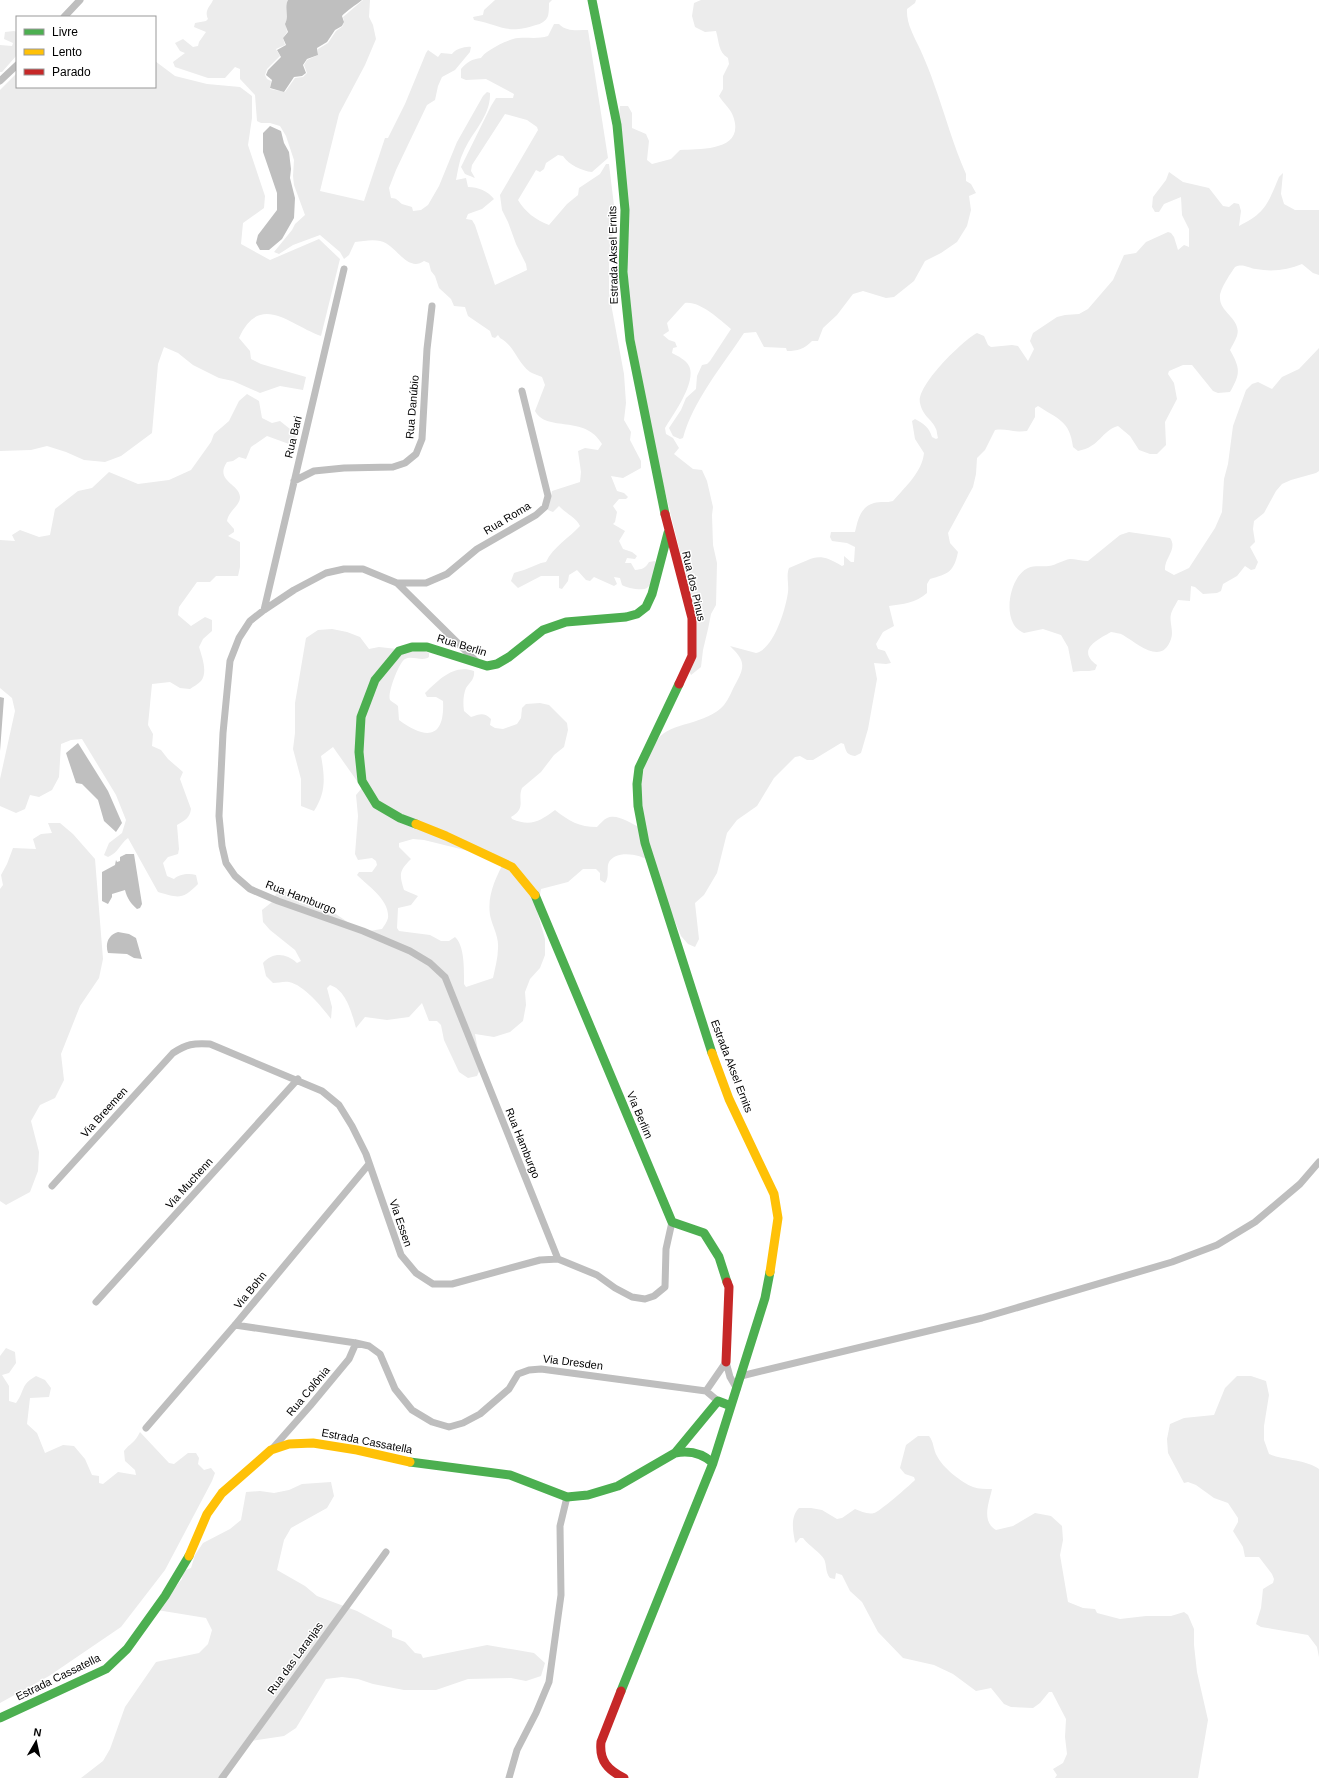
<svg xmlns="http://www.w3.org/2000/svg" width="1319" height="1778" viewBox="0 0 1319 1778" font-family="Arial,sans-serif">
	<rect width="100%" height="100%" fill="#fff"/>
	<path fill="#ececec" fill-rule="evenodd" d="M213 0H288C285 5 286 26 287 32L283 38 285 45 276 49 280 56 267 69 265 75 267 79 271 81 270 89 285 92 295 78 303 77 307 73 304 65 307 60 318 55V49L328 43 336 31 343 26 344 21 343 17 363 0H370L369 17 373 25 376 39 365 65 339 114 320 191 364 201 385 138H388L405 104 426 53 428 50 438 57 441 53 452 54C455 49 466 46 471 47L470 52 455 70 442 77 438 86 435 100 427 105 396 170 389 188 391 198C397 198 398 201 402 204 405 205 409 206 412 207L413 211 421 210 428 205 439 186 457 142 483 96 487 92 490 93C491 116 471 133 463 153 459 161 458 171 456 180L466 178 468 187C478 187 488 191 494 199L482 209 468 214 466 219 472 220 475 225 495 285 527 270 526 264 516 244 508 222 502 210 500 195 538 130 537 127 527 120 505 114 472 165 471 171 475 178 465 174 461 167 491 106 496 98H513L514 94 486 79 466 80 461 78V69C467 62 472 59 481 58 485 51 505 41 513 39 524 36 536 40 548 36L554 24H559C566 32 578 30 588 30L608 158 592 172C582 171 569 165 563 156L558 155 546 163 544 169 540 172 536 170 518 200C525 212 536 220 549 225L567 204 578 195 579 188 600 174 606 164H609L615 214 609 262V293L624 374 626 403 624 420 631 432 630 440 641 461V468L623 478 611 476 617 491 624 493 628 497 626 499H619L613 506 617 512 615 522 613 524 625 531 619 541 623 549 632 552 637 556 635 559 627 558 625 563H631L635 570C642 569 645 569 649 562L655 561C657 567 653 584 647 588 643 591 626 588 622 585L620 578 614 577 617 584 614 586 594 577 590 581 586 580 577 570 569 575 568 581 562 589 559 588V576H541L518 588 511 581 514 573 517 572 524 570 541 563 546 562C553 547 570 537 580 526 577 518 565 513 559 506L553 512 548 510 552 491 580 482 581 472 578 451 585 448 598 450 602 444C585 414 547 433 535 411L545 385 542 377C538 375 533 374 530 372 517 362 514 345 500 338L498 335 495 338 492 337 490 331 468 316 465 307 454 306 451 299 439 288 435 276 431 271 429 263 424 261C407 273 396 244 380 241 373 239 363 241 355 242L349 255 344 259 340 252 320 235 293 245 279 254 274 252 292 230 295 224 305 215 294 185 293 176 294 160 286 136 280 126 270 123H261L257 121 255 95 240 79V69L235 67 225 78H208L175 67 173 62 185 53 180 51 175 43 183 39 193 47 198 46 199 42 206 32 194 27 195 23 206 21 208 19C204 10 210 7 213 0Z
		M495 0H552L549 3C549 6 549 12 548 16 546 21 541 24 536 25 506 35 501 25 474 20L473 17 483 15 484 10Z
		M701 0H916L915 3 907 9C906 23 914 36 920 49 925 60 930 72 934 84 945 114 953 145 966 174V181L971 184 976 193 969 196 971 210 967 226 957 242 941 253 925 261 914 281 894 297 886 298 863 291 853 294 837 315 823 328 818 341H812C804 349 798 351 787 351L786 348 764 347 756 332 744 333C723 365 692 402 683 438L680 439 673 436 669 428 681 410 686 398 696 389 697 376 702 365 707 364 710 361 731 329C719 319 700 301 685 303L667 323 669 331 663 335 669 340 675 342 677 347 673 348 672 353C678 356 686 360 689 366 697 382 673 415 665 428L666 434 673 438 679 448 674 454 693 469 702 470 707 481 713 507 712 515 713 545 717 563 716 605 711 614 708 629 703 650 701 667 691 675 689 671 697 620 654 447 630 315 619 115 620 106H628L632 113V128L646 134 649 141 647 160 652 164 671 159 680 150C701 149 746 151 733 116 731 109 723 103 719 96L723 89V76L729 64 728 58C718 52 719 41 716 31L705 32 695 27 692 16 694 3Z
		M14 31 17 32V55L2 72H0V45L12 46 13 43 4 39 5 32Z
		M155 61 175 76 207 84 240 87 252 96V118L248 145 265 196 264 208 243 223 241 244 270 260 319 239 340 259 321 336C291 326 260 291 239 338L250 351 251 359 261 364 306 377 303 390 280 386 260 393 233 381 219 378 193 365 178 353 164 347 158 364 152 433 121 456 105 462 84 460 66 452 47 446 31 450 0 451V90L17 73V87H155Z
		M1169 172 1183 182 1209 188 1223 206 1229 207 1234 203 1239 204 1241 211 1239 226C1266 213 1268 203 1279 177L1283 173 1281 194 1284 204 1295 210H1319V275L1313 273 1302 264C1288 270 1272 272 1256 269 1248 268 1243 263 1235 267 1231 273 1219 290 1220 298 1220 313 1242 319 1237 336 1235 341 1232 346 1230 350 1240 368 1241 373 1230 392L1218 393 1213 391 1192 365H1183L1169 371 1168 374 1174 383 1177 399 1165 422 1166 445 1157 454H1150L1139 450 1130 436 1118 426C1101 431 1100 447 1078 451L1073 447C1070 421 1058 419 1038 406L1035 408V417L1027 431C1014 433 1006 428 995 430L985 450 977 458 976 474 973 487 948 533 950 543 958 552C954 572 948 574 930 579L927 584V593C916 603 903 604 889 606L894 626 883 632 876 644 878 649 885 651 891 663 886 664 874 663 877 679 868 729 861 753 855 756C847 755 846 752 844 744L841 743 813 760H807L800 756 795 757 774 778 757 806 737 820 727 833 717 873 704 895 695 903 699 939 695 947 688 944 681 936 650 861C641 855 617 849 609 862 606 868 610 876 605 883L600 880V873L596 869H583L568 882 541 889 537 911 545 939V955L540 968 530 979 525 992 526 1005 523 1021 510 1032 494 1037 475 1034 481 1067 477 1076 468 1078 459 1072 444 1040 441 1025 437 1021H429L422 1003 409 1017 387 1020 365 1017 356 1028C352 1013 346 990 330 985L327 988 332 1007 331 1019C322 1007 304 985 289 982 284 981 278 983 273 983L266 976 263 963C273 952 286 953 297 963L301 961 295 950 270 930 263 922 262 910 272 902 278 890H284L300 903 330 910 349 923 369 931 382 929C384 926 387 922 388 918 390 900 368 886 357 875L359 872H372L377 865 376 861 372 858 358 860 355 854 358 816 356 795 361 789 362 785 357 781 333 747 321 756C325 778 326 792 314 811L301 806V779L293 749 295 733V703L306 638 318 630 332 629 347 632 360 637 369 649 379 647 397 649 416 647 429 653V657C422 662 412 655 405 659 399 662 387 694 390 700 392 702 396 704 398 706L399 720C426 740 445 739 443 701L436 697H427L425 693C439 680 453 664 474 671 475 679 470 682 466 688 463 695 463 704 464 711L471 717C480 714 484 712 491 719L490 725 495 728 503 729 517 724 521 718 522 708 526 704 540 703 549 705 567 723 568 730 564 747 554 755 541 772 522 788C517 800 527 808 511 817L512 819C531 827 540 821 555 810 569 821 579 827 597 827 600 824 603 820 607 818 616 813 631 823 639 827 641 796 638 766 658 739 670 722 707 725 724 705 729 699 732 690 736 683 746 665 744 660 730 646L756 653C774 649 786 608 788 592 789 583 786 576 789 568 815 558 817 551 842 566L844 565V556L851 562H854L855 547 847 543 832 541 830 537 831 532H855C858 520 860 507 874 503 880 501 887 503 893 501 906 486 922 472 924 453L915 439 912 421 915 419C924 424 929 427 932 437L936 439 938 438C937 435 937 431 936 429 932 419 923 417 920 403 916 386 962 341 977 333L984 336 988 345 991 347 1012 345 1018 346 1028 361 1034 349 1030 341 1033 333 1057 317 1065 315 1079 314 1088 309 1113 280 1124 255 1136 253 1146 242 1168 232 1171 233 1174 237 1178 250 1184 245 1189 247V229L1182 215 1181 197 1164 204 1159 212H1155L1152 207 1153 197 1166 180ZM413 839 424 840 505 860C496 877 487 895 490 915 492 926 499 936 498 948 498 958 495 968 493 978L466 987 464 984C464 971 465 946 455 937L449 941H441L430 935 399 931 397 928 398 908 411 905 418 896 404 890C399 874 399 871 411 859L399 847V843Z
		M1319 348V471L1316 473 1291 480 1282 484 1276 491 1264 513 1254 521 1253 529 1255 542 1250 547 1258 562 1255 569 1251 570 1245 566 1237 576 1223 584 1221 591 1217 593 1203 594 1195 587 1191 586 1190 601 1178 600C1176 604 1172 610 1171 614 1169 622 1174 631 1171 639 1162 666 1138 644 1123 635 1120 633 1115 633 1111 632 1097 640 1076 650 1097 665L1095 670C1087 672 1080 670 1073 672L1068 647 1061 635 1043 629 1024 633C1020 631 1015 628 1013 623 1005 608 1011 576 1028 568 1035 565 1042 567 1049 566 1056 565 1063 560 1070 559 1075 559 1082 561 1088 561L1120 535 1129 532 1170 538C1178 549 1164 558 1165 570L1174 575 1189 568 1215 528 1222 512 1224 479 1228 464 1233 426 1246 390 1252 384 1258 382 1272 389 1282 377 1299 369Z
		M247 394 259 401 262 418 272 423 280 421 290 429 296 437 293 442 289 444 267 436 251 447 246 459 239 457 233 461 227 462C214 481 240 484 240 497 240 506 229 510 227 521L234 529V532L228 536 240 542V567L238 576H216L210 582H197L179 607 178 615 191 626 205 617 212 620V631L203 639 199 647C202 657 208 672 201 681 198 684 193 687 190 689L180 688 170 682 152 684 148 725 153 734 152 746 161 750 168 759 183 772 180 779 191 809C190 818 184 821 177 825L179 849 178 854 168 857 163 863 167 876 174 879C179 874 189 873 196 875L198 884C182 900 179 898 158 892L128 838C119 845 119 852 108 857L104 855 109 843 122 833 126 820 116 795 82 739 71 740 61 744 59 777 52 790 39 797 30 795 25 809 16 813 0 806V779L15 711 12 698 0 688V540L15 541 12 535 20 530 39 537 50 535 55 509 78 491 92 488 109 472 138 484 169 480 191 470 211 442 214 434 229 421 239 401Z
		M48 823H60L73 834 95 859 103 959 99 978 80 1006 61 1054 64 1080 55 1098 40 1105 31 1121 39 1152 38 1171 30 1192 6 1205 0 1201V889L3 885 1 875 7 864 13 848 36 849 33 839 41 834 52 833Z
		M6 1348 15 1352 16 1363 9 1373 2 1375 9 1386V1401L16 1403C25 1391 20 1385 36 1376L45 1380 51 1388 49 1397 30 1398 27 1424 37 1433 45 1453 63 1445 74 1446 85 1459 92 1475 99 1476V1483L103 1484 118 1472 136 1475 135 1470 125 1461 124 1451C130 1443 134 1444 140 1432L169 1463 174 1464 188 1453H196L199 1458 198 1464 204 1470 211 1468 215 1473 212 1481 165 1570 121 1627 49 1676 0 1703V1356Z
		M1237 1376H1251L1266 1381 1269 1395 1264 1426V1440L1269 1454C1284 1460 1308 1460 1319 1469V1657L1317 1647 1308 1635 1261 1627 1256 1624 1261 1608 1263 1589 1273 1583 1274 1579 1272 1574 1259 1557H1245L1243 1547 1233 1531 1238 1522V1518L1228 1503 1214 1498 1196 1485 1188 1482 1184 1483 1168 1453 1167 1439 1170 1424 1184 1418 1214 1415 1225 1388Z
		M918 1436H929C934 1442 933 1449 937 1456 942 1467 962 1483 973 1487 979 1489 985 1489 992 1489 989 1503 981 1521 996 1530L1013 1526 1035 1513 1051 1516 1062 1526 1063 1540 1060 1555 1068 1602 1083 1608 1095 1609 1097 1613 1120 1619 1146 1616H1171L1184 1612 1188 1615 1194 1629V1645L1197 1672 1208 1720 1198 1778H1055L1057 1775 1053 1769 1063 1763 1067 1754 1065 1737 1066 1719 1052 1692H1049L1040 1703 1033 1708 1011 1707 1004 1704 991 1688 976 1691 953 1674 934 1665 903 1658 878 1632 862 1602 850 1591 842 1575 836 1573 835 1579 830 1578C825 1572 827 1565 824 1559 820 1552 809 1546 803 1538H800L796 1543 795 1542C793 1531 790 1517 799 1508H811L822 1510 837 1519 842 1518 855 1509C861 1511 868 1515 874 1513 878 1513 910 1485 915 1480L914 1477 905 1474 900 1468 906 1445Z
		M331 1482 334 1496 327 1508 291 1528 284 1540 277 1570 305 1586 317 1596 357 1611 392 1630V1637L405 1642 415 1653 421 1654 423 1658 487 1645 534 1653 545 1663 541 1676 526 1681 511 1678 468 1679 436 1690H404L373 1684 358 1679 342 1677 326 1679 296 1728 284 1736 251 1741 220 1778H81L103 1761 110 1749 125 1707 156 1662 199 1653 208 1644 212 1630 206 1618 157 1610 182 1579 183 1571 191 1568 195 1555 203 1543 230 1529 241 1520 246 1492 260 1491 274 1493 289 1490 302 1484Z"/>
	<path fill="#bfbfbf" d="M288 0H362C357 4 345 12 342 16L344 22 342 26 335 30 327 42 317 48 318 55 307 59 303 65 306 73 302 76 294 77 284 92 270 88 272 80 266 75 268 70 281 57 277 50 286 45 283 38 288 32 285 24C289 17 284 7 288 0Z
		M270 126 281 131 284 143 289 152 291 169 290 178 295 198 294 218 282 239 269 250H260L256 243 258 235 277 210V193L263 152V133Z
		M0 697 4 698 0 751Z
		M78 743 108 791 122 823 116 832 104 821 98 800 82 784 76 783 66 753Z
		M126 854H134L142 904 140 908 137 909C131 904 127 898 125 890L112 894V897L108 904 102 901V872L115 865 116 860 117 862 120 861V857Z
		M118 932 129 934 136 938 142 959 134 958 127 954 108 953C105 944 108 935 118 932Z"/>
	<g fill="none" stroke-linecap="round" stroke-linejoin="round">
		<path stroke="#bebebe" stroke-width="7" d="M64 17 80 0
			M0 81 17 65
			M294 481 314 471 344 468 393 467 405 463 416 454 422 439 427 349 432 306
			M397 583H426L447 574 477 549 536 515 545 507 548 496 522 391
			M264 610 344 269
			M476 661 397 583 363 569H344L326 573 294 590 264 610 250 621 239 638 230 661 223 733 219 816 222 846 226 863 235 876 250 889 278 901 363 931 410 951 430 963 445 977 558 1259
			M52 1186 173 1053C187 1044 193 1043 210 1044L322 1091 339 1105 352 1126 366 1154 401 1255 416 1273 433 1284H452L540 1260 558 1259 597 1275 615 1288 632 1297 645 1299 654 1296 665 1287 666 1249 672 1222
			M96 1302 298 1079
			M235 1325 356 1343 369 1346 380 1354 395 1389 412 1410 432 1422 449 1427 463 1423 480 1414 509 1389 518 1374 529 1370 541 1369 706 1391
			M741 1376 982 1318 1172 1262 1217 1245 1255 1222 1300 1184 1319 1162
			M706 1391 726 1362 730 1377 737 1389
			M706 1391 718 1401
			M146 1428 235 1325 369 1164
			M272 1449 310 1406 349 1359 356 1343
			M222 1778 386 1552
			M509 1778 517 1750 536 1713 549 1682 561 1595 560 1526 567 1497"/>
		<path stroke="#4caf50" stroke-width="9" d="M592 0 617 125 625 210 623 272 630 340 665 514
			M679 684 639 768 637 784 638 806 645 843 712 1053
			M416 824 400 818 376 804 362 781 359 752 361 717 375 680 399 651 412 647H427L487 666 497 664 509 657 543 630 566 622 626 617 637 614 646 607 652 594 668 533
			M535 895 672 1222 704 1233 719 1257 727 1282
			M675 1453C690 1450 702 1453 713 1463
			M410 1462 510 1475 567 1497 588 1495 618 1486 675 1453 718 1401 731 1406
			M621 1691 713 1463 765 1298 770 1272
			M0 1718 106 1669 127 1649 165 1596 189 1556"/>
		<path stroke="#ffc107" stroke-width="9" d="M416 824 446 836 512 867 535 895
			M712 1053 729 1099 774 1194 778 1218 770 1272
			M189 1556 207 1514 222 1493 271 1450 289 1444 313 1443 357 1450 410 1462"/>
		<path stroke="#c62828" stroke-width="9" d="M665 514 692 618V656L679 684
			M726 1362 729 1287 727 1282
			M621 1691 601 1742C599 1761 608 1770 624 1778"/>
	</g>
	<g text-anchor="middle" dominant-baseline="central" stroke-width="3" stroke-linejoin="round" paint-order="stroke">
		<g font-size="11" fill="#000" stroke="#fff">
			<text transform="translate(613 255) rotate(-91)">Estrada Aksel Ernits</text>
			<text transform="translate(412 407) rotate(-85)">Rua Danúbio</text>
			<text transform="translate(293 437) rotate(-77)">Rua Bari</text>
			<text transform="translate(507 518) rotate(-31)">Rua Roma</text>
			<text transform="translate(694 586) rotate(77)">Rua dos Pinus</text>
			<text transform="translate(462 645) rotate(17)">Rua Berlin</text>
			<text transform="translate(301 897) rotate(21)">Rua Hamburgo</text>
			<text transform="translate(732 1066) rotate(69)">Estrada Aksel Ernits</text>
			<text transform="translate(104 1112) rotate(-48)">Via Breemen</text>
			<text transform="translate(640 1115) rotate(67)">Via Berlim</text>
			<text transform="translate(523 1143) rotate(68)">Rua Hamburgo</text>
			<text transform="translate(189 1183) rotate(-48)">Via Muchenn</text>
			<text transform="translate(401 1223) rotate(71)">Via Essen</text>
			<text transform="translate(250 1290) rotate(-51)">Via Bohn</text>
			<text transform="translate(573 1362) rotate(7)">Via Dresden</text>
			<text transform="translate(308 1391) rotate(-50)">Rua Colônia</text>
			<text transform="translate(367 1441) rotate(11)">Estrada Cassatella</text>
			<text transform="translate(295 1658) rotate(-54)">Rua das Laranjas</text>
			<text transform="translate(58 1677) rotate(-26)">Estrada Cassatella</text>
		</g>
	</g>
	<rect x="16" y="16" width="140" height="72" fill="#ffffff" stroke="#999999"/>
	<rect x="24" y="29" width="20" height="6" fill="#4caf50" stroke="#999999"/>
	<text x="52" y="36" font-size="12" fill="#000000">Livre</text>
	<rect x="24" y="49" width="20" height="6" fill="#ffc107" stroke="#999999"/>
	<text x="52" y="56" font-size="12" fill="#000000">Lento</text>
	<rect x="24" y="69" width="20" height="6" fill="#c62828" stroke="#999999"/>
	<text x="52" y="76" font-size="12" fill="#000000">Parado</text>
	<g transform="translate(36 1742) rotate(9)" stroke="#ffffff" stroke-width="3" paint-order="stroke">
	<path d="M0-3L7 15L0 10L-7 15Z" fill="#000000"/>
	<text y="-6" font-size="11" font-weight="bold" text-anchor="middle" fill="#000000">N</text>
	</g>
</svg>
